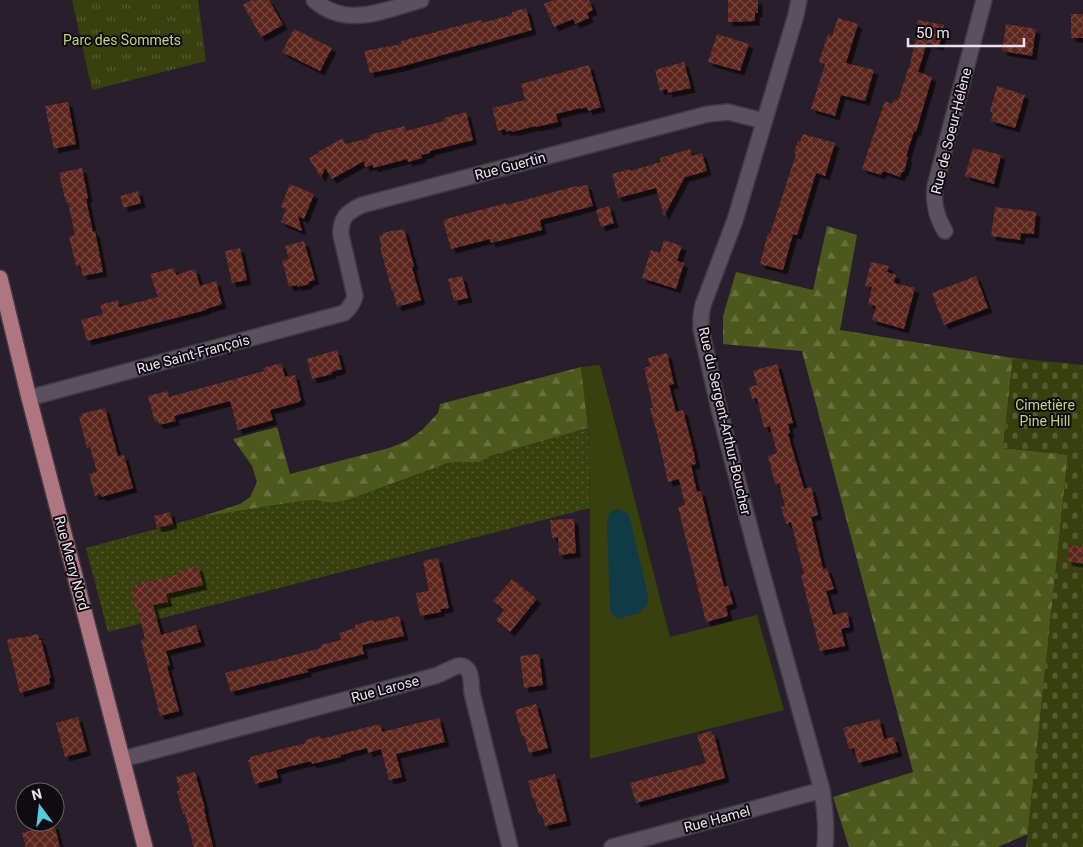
<svg xmlns="http://www.w3.org/2000/svg" width="1083" height="847" viewBox="0 0 1083 847" font-family="Roboto,sans-serif">
	<defs>
		<pattern id="forest-firs" width="22" height="20" patternUnits="userSpaceOnUse" patternTransform="scale(1.25)"><rect width="22" height="20" fill="#4d581d"/><path d="M5 1l3.5 6h-7zM16 11l3.5 6h-7z" fill="#67703e"/></pattern>
		<pattern id="cemetery-stones" width="16" height="16" patternUnits="userSpaceOnUse" patternTransform="scale(1.25)"><rect width="16" height="16" fill="#38400e"/><path d="M2 7V4a2 2 0 0 1 4 0v3zM10 15v-3a2 2 0 0 1 4 0v3z" fill="#555b31"/></pattern>
		<pattern id="park-tufts" width="24" height="20" patternUnits="userSpaceOnUse" patternTransform="scale(1.25)"><rect width="24" height="20" fill="#38400e"/><path d="M3 7l-1-3M5 7V3M7 7l1-3M15 17l-1-3M17 17v-4M19 17l1-3" fill="none" stroke="#555b31"/></pattern>
		<pattern id="garden-dots" width="8" height="8" patternUnits="userSpaceOnUse" patternTransform="scale(1.25)"><rect width="8" height="8" fill="#38400e"/><path d="M2 2h.1M6 6h.1" fill="none" stroke="#555b31" stroke-width="1.8" stroke-linecap="round"/></pattern>
		<pattern id="building-cross-hatch" width="8" height="8" patternUnits="userSpaceOnUse" patternTransform="scale(1.25)"><rect width="8" height="8" fill="#5d261e"/><path d="M0 0l8 8M0 8l8-8" fill="none" stroke="#74453f"/></pattern>
		<filter id="shadow"><feDropShadow dx="4.5" dy="4.5" stdDeviation="0" flood-color="#0009"/></filter>
	</defs>
	<rect width="100%" height="100%" fill="#291f2c"/>
	<path fill="#38400e" d="M600 365 670 637 757 615 784 710 590 759V508L588 428 581 367Z"/>
	<path fill="url(#forest-firs)" d="M827 226 857 235 840 330 1013 358 1003 448 1068 454 1028 834 998 847H849L833 797 913 772 802 351 723 344V316L736 272 813 290Z
		M581 367 588 428 491 456 480 462H451L348 500 331 503 314 500 200 517 240 504 250 497 257 482 252 466 233 439 277 427 290 474 389 448 407 441 421 431 438 413 440 404Z"/>
	<path fill="url(#cemetery-stones)" d="M1013 358 1083 365V847H1026L1068 455 1003 448Z"/>
	<path fill="url(#park-tufts)" d="M72 0H198L206 61 92 90Z"/>
	<path fill="url(#garden-dots)" d="M588 428 590 508 108 632 86 548 200 517 300 501 314 500 331 503 348 500 451 462H480L491 456Z"/>
	<path fill="#103b46" d="M616 509 621 510 629 515 648 595V603L640 613 617 619 610 612 607 522 610 512Z"/>
	<path fill="url(#building-cross-hatch)" filter="url(#shadow)" d="M252 0H269L283 25 261 37 243 5Z
		M554 0H589L593 10 587 13 589 18 575 24 573 19 554 27 544 4Z
		M728 0H758V13H755V21L728 22Z
		M526 8 532 30 396 68 370 73 364 51 402 44 401 41 481 20 482 23 512 15V12Z
		M1071 14H1083V38H1071Z
		M838 18 858 24 846 63 874 70 865 101 841 95 835 116 811 109 825 64 819 62 828 34 832 36Z
		M918 20 944 25 939 46 927 43 918 72 932 77 916 132 914 131 906 157H908L904 172H902L900 177 883 171 881 175 862 169 885 101 892 104 894 99 898 101 908 69H909L917 32 916 31Z
		M1006 24 1036 29 1032 56 1002 51Z
		M294 29 332 48 320 71 282 52Z
		M717 34 749 44 740 71 708 62Z
		M684 62 691 88 668 93 667 89 660 91 655 70Z
		M589 65 601 107 588 111 587 107 580 109V108L556 114 558 122 536 127V126L512 132 511 130 506 132 505 129 498 131 492 108 525 100 521 84Z
		M997 86 1025 95 1015 128 991 121 993 113 990 111Z
		M68 102 76 144 54 149 45 106Z
		M466 112 473 140 430 151V153L421 155 422 158 408 162 407 159 373 168V165L365 167 364 161 332 179 325 168 321 178 309 158 319 153 318 152 343 138 345 144 370 138 369 135 405 126 406 131 444 121V118Z
		M803 134 835 143 825 176 816 173 797 235 793 234 783 270 760 264 768 233 770 234 796 154 794 153 798 141 800 142Z
		M973 148 1001 155 994 184 965 176Z
		M690 149 692 156 702 153 707 171 686 177V175L664 216 656 188 618 198 612 174 629 169 630 171 661 162 660 158Z
		M82 168 88 198 86 199 93 232 95 231 103 272 83 276 80 265 76 266 69 237 75 235 68 202 66 203 59 173Z
		M290 184 314 194 304 219 298 216 302 231 281 222 286 209 281 207Z
		M587 185 593 206 540 220 542 230 491 243 490 239 451 249 443 220 506 203V205L576 186V187Z
		M138 191 141 203 124 208 120 196Z
		M609 206 614 223 601 227 596 210Z
		M995 207 1036 212 1034 234 1021 233 1020 240 991 236Z
		M404 229 414 266 412 267 421 300 397 307 393 291H392L380 247H382L379 236 383 235V233L396 230V231Z
		M664 240 682 246 677 261 684 263 676 289 642 278 651 250 660 253Z
		M304 241 315 280 308 282 309 284 297 287V285L289 287 282 260 289 259 285 246Z
		M240 248 247 280 232 283 225 251Z
		M871 262 889 266 887 272 896 275 894 283 915 288 904 329 872 320 876 306 868 304 872 287 865 286Z
		M174 268 176 275 195 269 200 286 216 281 222 304 206 309V310L87 341 81 320 103 314 100 305 118 300 119 307 158 297 150 274Z
		M462 276 468 298 454 301 448 279Z
		M976 276 988 308 944 325 932 293Z
		M337 350 342 369 331 372 332 374 312 379 307 359Z
		M667 353 674 384 669 385 676 412 683 410 693 449 696 464 691 465 697 492 701 491 724 587 728 586 733 604 726 606 728 616 706 622 678 507 685 505 679 479 668 482 658 437 650 408H653L644 368 650 366 648 358Z
		M281 363 285 377 295 375 301 400 299 401V402L270 410 273 420 238 430 230 401 174 416 176 421 159 425 158 421 155 422 148 396 167 391 169 397 264 371 263 368Z
		M777 364 793 423 788 424 790 433 788 434 804 489 811 487 818 515 811 517 823 569 827 568 834 589 826 591 833 615 847 612 850 627 841 629 845 646 820 651 801 575 804 574 791 522 786 524 781 507 785 506 779 483 775 484 768 456 777 453 770 426 764 428 757 398 752 399 749 387 757 385 753 371Z
		M105 408 118 456 124 455 133 488 101 497 100 494 95 496 89 474 97 472 90 447 87 448 79 417 82 416 81 414Z
		M170 512 173 524 157 528 154 516Z
		M574 519 576 553 559 555 558 537 552 538 550 520Z
		M1069 545 1083 547V564L1067 561Z
		M438 558 449 608 440 609 441 612 420 616 416 593 429 591 423 561Z
		M198 566 203 585 166 594 168 602 153 605 161 635 196 625 201 642 166 651 170 665 167 666 179 711 160 716 141 640 145 639 137 607 135 608 131 589 135 588V585L179 574 178 571Z
		M512 579 537 599 510 632 496 620 504 610 493 601Z
		M399 616 404 636 362 645 364 654 307 669 308 672 231 692 225 673 321 648V645L341 640 339 633 355 628V625L373 620 374 622Z
		M38 634 39 640H41L51 678H49L50 684 20 693 7 640 20 637 21 638Z
		M539 654 543 685 524 688 520 656Z
		M536 704 548 748 529 753 524 736H522L515 710Z
		M78 717 87 751 65 757 56 723Z
		M439 718 445 742 396 754 402 777 389 780 381 749 368 753 367 748 341 755V757L312 764 311 761 276 770 278 778 255 784 248 760H250V757L306 743 305 740 320 736 321 739 380 724 382 732Z
		M879 719 884 739 894 737 898 752 858 763 854 748 849 749 843 728Z
		M711 731 712 735 714 734 725 778 636 803 630 783 706 763 697 735Z
		M195 772 205 809H204L213 847H194L185 814H183L177 791H180L176 777Z
		M555 774 567 821 545 826 542 815H539L534 798 533 799 528 781Z
		M34 822H49L50 825 54 824 60 847H26L22 833 36 829Z"/>
	<g fill="none" stroke-linecap="round" stroke-linejoin="round">
		<g stroke="#413943" stroke-width="18">
			<path id="minor" d="M314 0C346 29 385 10 421 0
				M799 0 796 15 735 220 703 305 701 316V329L719 409 757 555 822 790C825 809 827 827 825 847
				M945 231C936 216 933 203 935 186L984 0
				M29 398 344 313C350 308 353 304 355 296L341 235C340 218 347 212 362 205L708 114 728 112 764 121
				M123 759 431 677C435 676 439 675 442 673 450 670 461 660 468 670 472 675 471 687 472 693L510 847
				M612 847 724 817 822 790"/>
		</g>
		<g stroke="#413943" stroke-width="18">
			<path id="major" d="M0 278 29 398 145 847"/>
		</g>
		<use href="#minor" stroke="#5a505e" stroke-width="15"/>
		<use href="#major" stroke="#b07680" stroke-width="15"/>
	</g>
	<g text-anchor="middle" dominant-baseline="central" stroke-width="4" stroke-linejoin="round" paint-order="stroke">
		<g font-size="14" fill="#c1d47e" stroke="#0f0b11">
			<text x="122" y="40">Parc des Sommets</text>
			<text x="1045" y="405">Cimetière<tspan x="1045" dy="16">Pine Hill</tspan></text>
		</g>
		<g font-size="14" fill="#e9e3eb" stroke="#0f0b11">
			<text transform="translate(951 131) rotate(-76)">Rue de Soeur-Hélène</text>
			<text transform="translate(510 166) rotate(-15)">Rue Guertin</text>
			<text transform="translate(193 354) rotate(-15)">Rue Saint-François</text>
			<text transform="translate(725 421) rotate(77)">Rue du Sergent-Arthur-Boucher</text>
			<text transform="translate(72 563) rotate(75)">Rue Merry Nord</text>
			<text transform="translate(385 689) rotate(-15)">Rue Larose</text>
			<text transform="translate(717 819) rotate(-15)">Rue Hamel</text>
		</g>
	</g>
	<g transform="translate(40 807) rotate(345)"><circle r="24" fill="#0f0b11" stroke="#666168"/>
	<path d="M0-4L9 19L0 12L-9 19Z" fill="#53cbda"/>
	<text y="-8" font-size="14" font-weight="bold" text-anchor="middle" fill="#e9e3eb">N</text>
	</g>
	<path d="M908 38v8h116v-8" fill="none" stroke="#e9e3eb" stroke-width="2.5"/>
	<text x="916" y="38" font-size="15" fill="#e9e3eb" stroke="#0f0b11" stroke-width="4" paint-order="stroke">50 m</text>
</svg>
